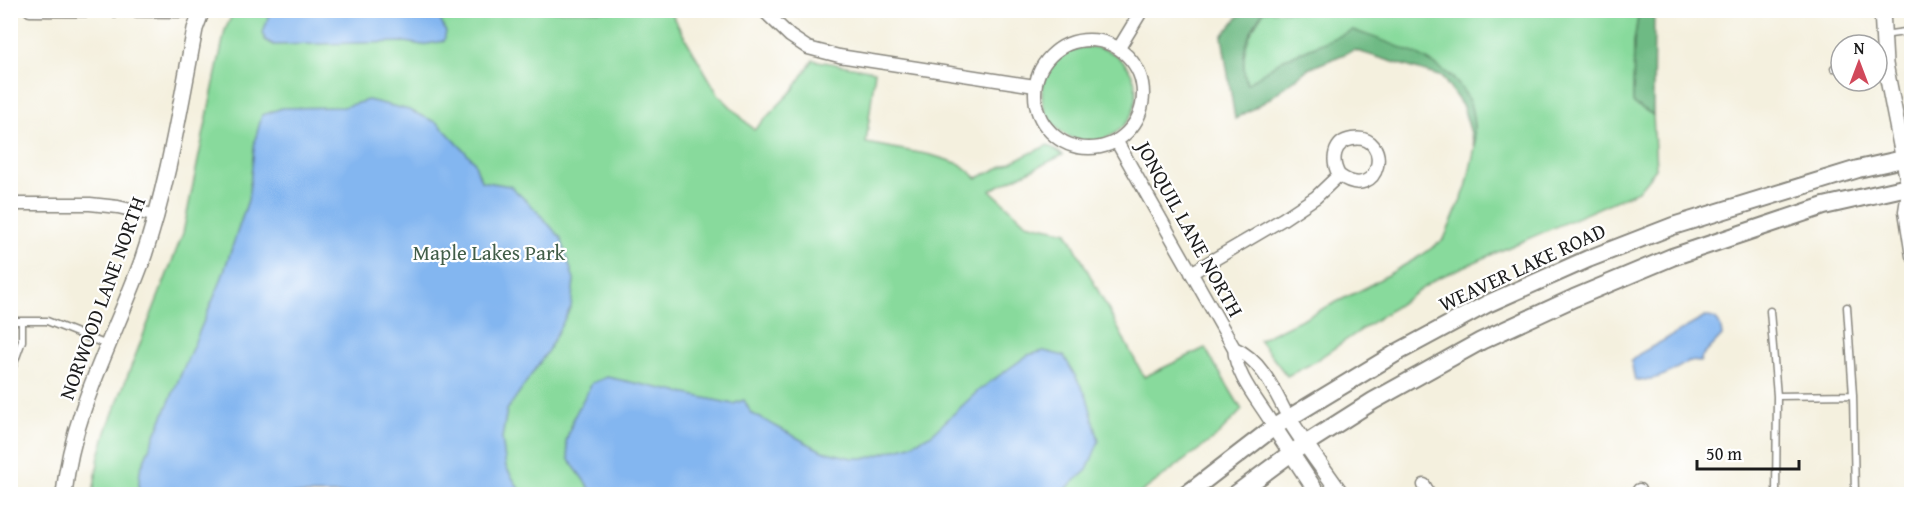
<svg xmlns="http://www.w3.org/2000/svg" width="1922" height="505" viewBox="0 0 1922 505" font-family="'Gentium Book Plus',serif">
	<rect width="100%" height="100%" fill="#fff"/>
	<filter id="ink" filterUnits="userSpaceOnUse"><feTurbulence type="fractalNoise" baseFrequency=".0167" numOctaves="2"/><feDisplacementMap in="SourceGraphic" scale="12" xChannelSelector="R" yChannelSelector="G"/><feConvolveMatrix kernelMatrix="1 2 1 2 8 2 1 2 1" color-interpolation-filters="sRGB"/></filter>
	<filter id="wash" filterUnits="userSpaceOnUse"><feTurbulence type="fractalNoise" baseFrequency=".008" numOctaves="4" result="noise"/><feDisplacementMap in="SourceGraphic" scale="24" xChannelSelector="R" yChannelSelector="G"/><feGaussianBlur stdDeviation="1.35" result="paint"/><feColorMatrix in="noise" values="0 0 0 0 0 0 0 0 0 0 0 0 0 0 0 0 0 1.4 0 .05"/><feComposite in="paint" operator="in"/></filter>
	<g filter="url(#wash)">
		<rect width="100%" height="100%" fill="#f4f0de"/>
		<path fill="#88da9c" stroke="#527b5c" stroke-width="1.5" d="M234 11H672L674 19 718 94 754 130 793 90 813 60 875 71 866 143 931 155 960 164 977 178 1048 145 1063 155 990 190 1026 223 1067 232 1144 377 1205 348 1242 410 1217 436 1139 494H93L99 456 108 426 183 233 225 30Z
			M1264 11H1639L1634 42 1633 102 1653 115 1656 169 1638 191 1438 278 1309 365 1287 376 1259 340 1365 288 1422 255 1444 239 1466 188 1475 147 1474 126 1469 101 1451 75 1353 30 1282 60 1247 84C1238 57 1248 33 1264 11Z
			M1042 94a47 47 0 1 1 94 0a47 47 0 1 1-94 0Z"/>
		<path fill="#6eba84" stroke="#456b50" stroke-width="1.5" d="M1243 11H1264C1248 32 1238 57 1247 84L1282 60 1353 30C1391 44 1451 60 1469 101 1475 114 1474 133 1475 147L1463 107 1442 77 1354 50 1308 69 1266 101 1235 119 1222 36Z
			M1639 11H1654L1653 115 1633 103 1634 42Z"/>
		<path fill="#83b6f0" stroke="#506986" stroke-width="1.5" d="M270 11H436L446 32 444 41 422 45 405 42 274 45 265 40 263 33Z
			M368 100 409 110 438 123 474 161 481 181 510 186 532 206 561 238 574 280 571 307 547 352 507 410 502 438 506 467 522 494H138L140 470 220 283 248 200 255 140 262 115 282 108 343 107Z
			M1705 317C1718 316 1721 324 1722 336L1702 357 1700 362 1689 361C1670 373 1658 381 1635 380L1631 361 1639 354Z
			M1044 351 1064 356 1087 397 1099 441 1087 470 1060 494H594L569 460 566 441 574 417 592 383 607 377 733 404 744 400 751 413 822 451 852 458H868L910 445 932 434 979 390 1028 355Z"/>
	</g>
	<g filter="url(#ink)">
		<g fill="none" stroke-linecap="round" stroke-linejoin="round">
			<g stroke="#88867d" stroke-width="9">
				<path id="service" d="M1883 35 1912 31
					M1834 68H1841
					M1847 307 1853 395 1855 494
					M1770 311 1777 396 1776 494
					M10 321H47L107 345
					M10 374 22 341V321
					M1777 396 1853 395"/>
			</g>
			<g stroke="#88867d" stroke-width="15">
				<path id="minor" d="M30 10 202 11
					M763 10 790 36 808 48 839 56 1035 86
					M1035 94a54 54 0 1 1 108 0a54 54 0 1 1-108 0Z
					M1119 48 1142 10
					M1117 142 1234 348C1236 378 1260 402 1274 427
					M1909 186 1905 211 1912 256
					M10 204H90L118 207 157 216
					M1191 273 1283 219 1316 197 1339 175C1381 206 1394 132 1352 139 1333 142 1331 161 1339 175
					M1234 348C1262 360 1275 392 1289 419
					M1424 485 1429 494
					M1639 490 1640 494"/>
			</g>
			<g stroke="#88867d" stroke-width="18">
				<path id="tertiary" d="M1882 10 1885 64 1909 186
					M1289 419C1305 445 1324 469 1341 494
					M1274 427 1318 494
					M64 494C72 412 114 338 142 261 168 186 180 107 195 29L202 10"/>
			</g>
			<g stroke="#88867d" stroke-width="20">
				<path id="secondary" d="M1187 494 1274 427 1398 352 1487 304 1588 259 1673 226 1858 169 1912 157
					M1236 494 1291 453 1373 401 1481 341 1574 298 1672 257 1824 206 1912 186"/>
			</g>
			<use href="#service" stroke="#fff" stroke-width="6"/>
			<use href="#minor" stroke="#fff" stroke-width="12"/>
			<use href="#tertiary" stroke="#fff" stroke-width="15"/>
			<use href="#secondary" stroke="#fff" stroke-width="16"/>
		</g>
	</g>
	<g text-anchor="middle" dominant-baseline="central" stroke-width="4.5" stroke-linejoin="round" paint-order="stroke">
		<g font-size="21" fill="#1c1c1c" stroke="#fff">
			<text transform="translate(1190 229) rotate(61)">JONQUIL LANE NORTH</text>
			<text transform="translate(1522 267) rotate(-25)">WEAVER LAKE ROAD</text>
			<text transform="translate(102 298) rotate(-70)">NORWOOD LANE NORTH</text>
		</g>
		<g font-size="21" fill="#425e49" stroke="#fff">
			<text x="489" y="252">Maple Lakes Park</text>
		</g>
	</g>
	<rect width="1922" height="505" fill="none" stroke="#fff" stroke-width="36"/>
	<g transform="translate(1859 63)"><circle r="28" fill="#ffffff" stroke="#a4a4a4" stroke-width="1.5"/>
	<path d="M0-4.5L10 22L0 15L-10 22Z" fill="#d1495b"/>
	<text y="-9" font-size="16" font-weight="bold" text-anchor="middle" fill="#1c1c1c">N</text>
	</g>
	<path d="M1697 460v9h102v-9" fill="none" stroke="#1c1c1c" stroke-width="3"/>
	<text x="1706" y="460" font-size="18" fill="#1c1c1c" stroke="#ffffff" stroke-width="4.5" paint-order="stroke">50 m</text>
</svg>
